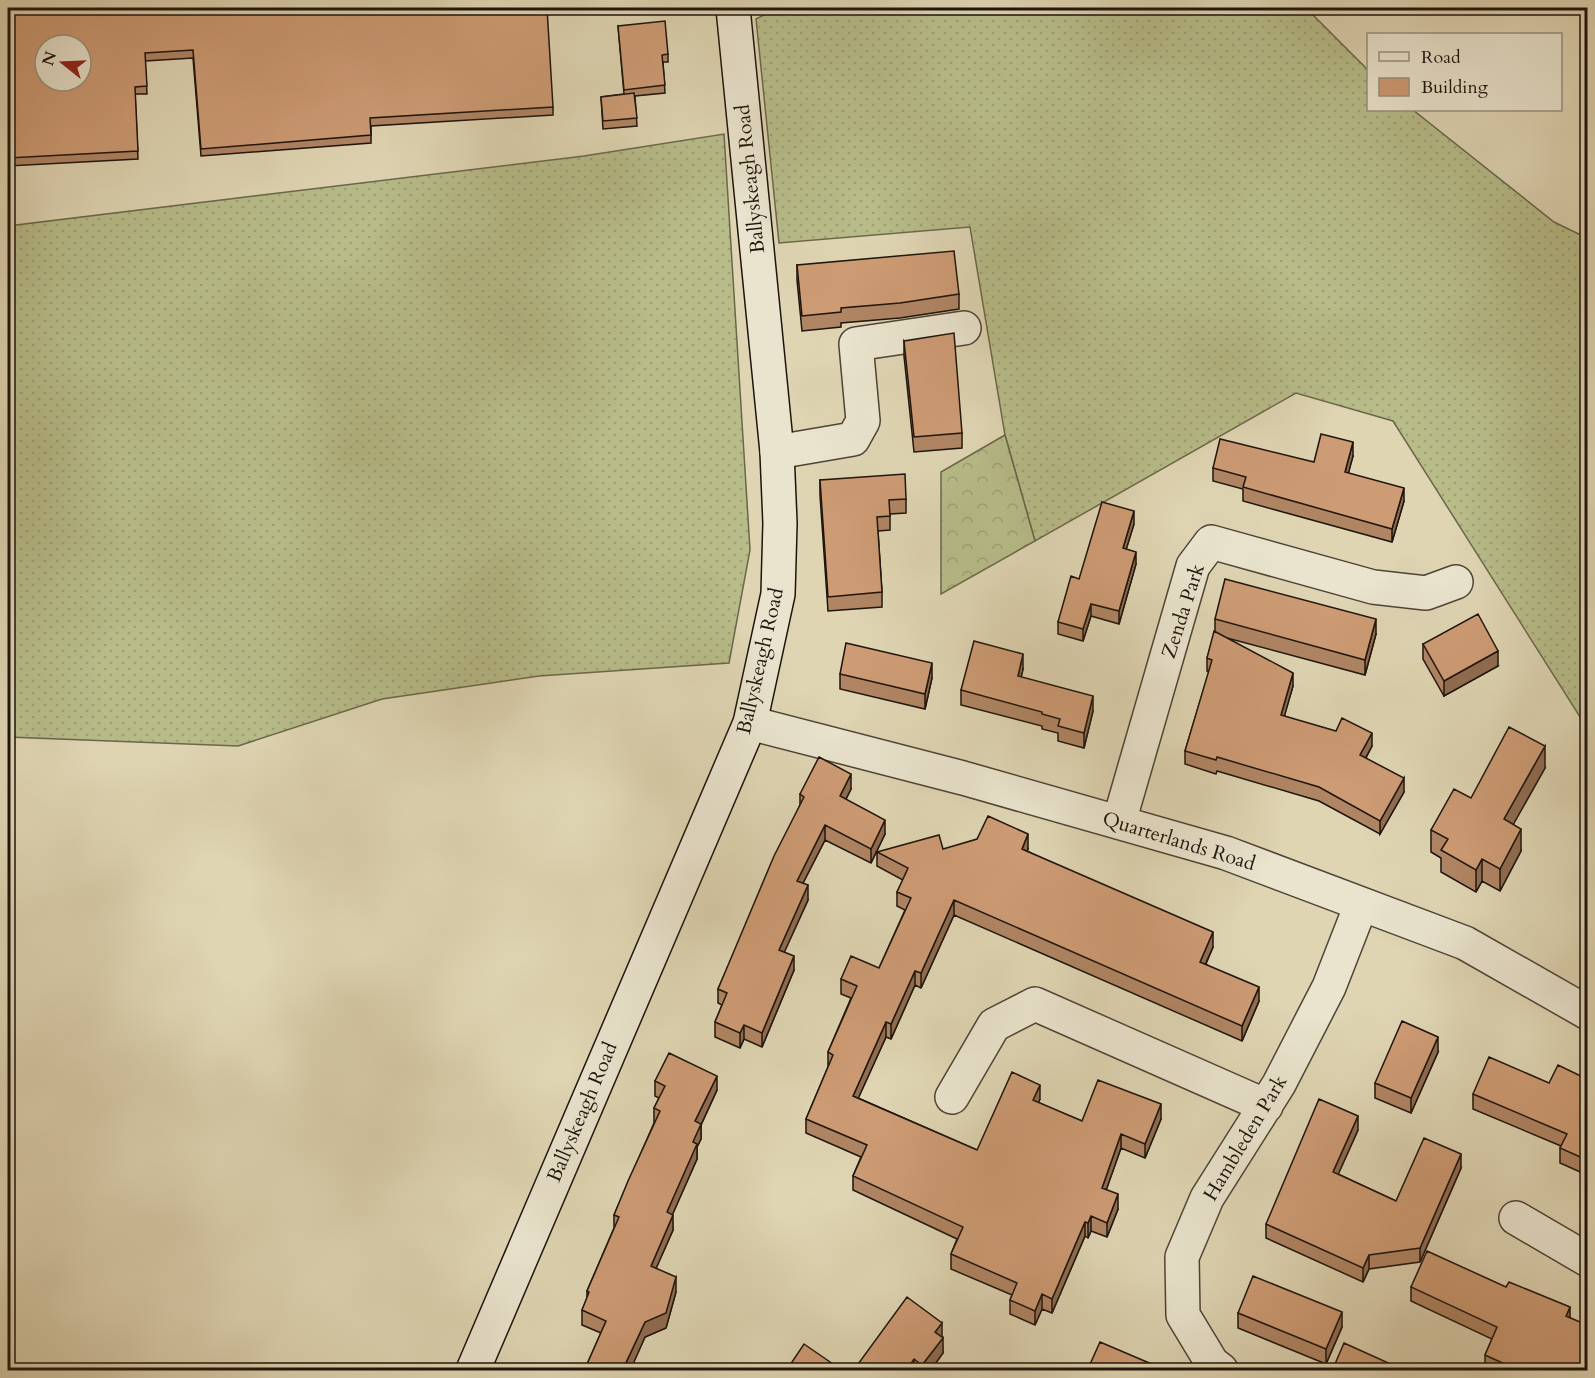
<svg xmlns="http://www.w3.org/2000/svg" width="1595" height="1378" viewBox="0 0 1595 1378" font-family="Cardo,serif">
	<defs>
		<pattern id="grass-dots" width="8" height="8" patternUnits="userSpaceOnUse" patternTransform="scale(1.5)"><rect width="8" height="8" fill="#b7bc89"/><path d="M2 2h.1M6 6h.1" fill="none" stroke="#9da175" stroke-width="1.8" stroke-linecap="round"/></pattern>
		<pattern id="forest-crowns" width="20" height="18" patternUnits="userSpaceOnUse" patternTransform="scale(1.5)"><rect width="20" height="18" fill="#b7bc89"/><path d="M2 6a3 3 0 1 1 6 0M12 15a3 3 0 1 1 6 0" fill="none" stroke="#9da175"/></pattern>
	</defs>
	<rect width="100%" height="100%" fill="#dfd5b3"/>
	<filter id="stains"><feTurbulence type="fractalNoise" baseFrequency=".00333" numOctaves="4"/><feColorMatrix values="0 0 0 0 .2 0 0 0 0 .09 0 0 0 0 .02 0 0 0 .5 -.17"/></filter>
	<radialGradient id="worn" r=".72"><stop offset=".6" stop-color="#630" stop-opacity="0"/><stop offset="1" stop-color="#630" stop-opacity=".3"/></radialGradient>
	<path fill="url(#grass-dots)" stroke="#6a684a" stroke-width="1.5" d="M778 8H1306L1368 70V110H1413L1554 222 1587 238V728L1393 421 1296 393 1035 541 1005 435 970 227 779 243 756 19Z
		M724 134 750 550 729 663 539 676 382 699 238 746 8 737V226L584 156Z"/>
	<path fill="url(#forest-crowns)" stroke="#6a684a" stroke-width="1.5" d="M1005 435 1035 541 941 594V472Z"/>
	<g fill="none" stroke-linecap="round" stroke-linejoin="round">
		<g stroke="#4e4436" stroke-width="36">
			<path id="street" d="M777 452 853 439 863 421 856 344 964 328
				M750 723 963 778 1226 853 1465 943 1588 1013
				M1119 822 1193 566 1211 542 1373 587 1426 593 1456 582
				M952 1097 994 1025 1035 1004 1266 1106
				M1516 1218 1588 1260
				M1221 1370 1212 1363 1183 1315 1182 1257 1207 1198 1279 1084 1329 987 1361 905"/>
		</g>
		<g stroke="#1d140c" stroke-width="36">
			<path id="secondary" d="M473 1370 750 723 778 594 780 523 777 452 733 8"/>
		</g>
		<use href="#street" stroke="#eae4ce" stroke-width="33"/>
		<use href="#secondary" stroke="#eae4ce" stroke-width="33"/>
	</g>
	<path fill="#b08564" stroke="#1d140c" stroke-width="1.5" d="M8 8 553 107V115L371 126V143L201 156 193 58 145 61 147 94H135L138 159 8 166Z
		M618 26 668 54V62H663L665 93 635 96 637 126 603 129 601 97 624 94Z
		M797 265 959 294V309L900 318 841 323V327L802 331 797 280Z
		M904 341 962 433V448L914 452 904 356Z
		M1353 456 1348 473 1404 501 1392 542 1243 501V489L1213 481V468L1314 462Z
		M820 480 906 499V513L890 514V530L878 531 882 592V607L828 611 820 495Z
		M1134 524 1126 549 1136 564 1119 624 1091 616 1083 641 1058 634V622L1079 579Z
		M1215 619 1376 634 1365 675 1227 638 1293 686 1284 716 1372 746 1366 758 1404 792 1380 834 1319 801 1217 771 1216 774 1185 764V751L1209 672 1207 671V658L1215 631Z
		M1423 644 1498 666 1444 696 1423 659Z
		M1023 669 1021 677 1093 711 1084 748 1058 741V733L1042 729V726L961 705V690Z
		M840 674 932 678 925 709 840 689Z
		M1545 768 1513 824 1521 851 1500 891 1482 881 1476 892 1441 872V858L1431 852V830L1471 798Z
		M851 789 846 799 885 834 871 863 825 840 803 883 808 900 784 952 794 970 762 1047 744 1039 740 1048 715 1037V1022L722 1005 718 1003V989L800 805V794Z
		M943 849H1028L1027 851 1213 947 1206 964 1259 1001 1242 1041 954 915 921 988 915 985 891 1039 886 1037 858 1098 977 1150 1040 1099 1038 1103 1082 1121 1161 1119 1145 1158 1121 1148 1106 1190 1118 1209 1107 1237 1091 1231 1088 1238 1085 1236 1052 1313 1042 1309 1035 1325 1010 1314V1300L1012 1295 951 1269V1254L957 1239 853 1190V1176L861 1157 806 1133V1119L828 1067V1052L851 998 841 994V979L879 968 905 910 897 906V892L903 880 877 866V852Z
		M1438 1052 1411 1113 1375 1098V1083Z
		M1587 1079V1175L1560 1163V1148L1561 1146 1473 1109V1094L1549 1083Z
		M655 1081 717 1090 701 1125V1139L697 1147V1159L672 1215 673 1230 656 1268 676 1292 666 1328 645 1337 630 1370 584 1371 601 1333 582 1325V1310L587 1299V1291L614 1228V1215L654 1123V1108L659 1098 655 1096Z
		M1358 1130 1338 1174 1396 1201 1461 1168 1420 1262 1369 1269 1363 1282 1266 1238V1224Z
		M1411 1287 1570 1317 1587 1371H1487L1485 1370V1355L1492 1339 1411 1301Z
		M1238 1313 1342 1327 1326 1364 1238 1328Z
		M942 1338 943 1353 930 1371H853Z"/>
	<path fill="#906c51" stroke="#1d140c" stroke-width="1.5" d="M1353 442V456L1345 486V472Z
		M1404 488V501L1392 542V529Z
		M1134 511V524L1123 560V548Z
		M1136 552V564L1119 624V611Z
		M1091 604V616L1083 641V629Z
		M1376 619V634L1365 675V660Z
		M1498 651V666L1444 696V681Z
		M1023 654V669L1018 691V676Z
		M932 663V678L925 709V694Z
		M1293 673V686L1281 728V715Z
		M1093 696V711L1084 748V733Z
		M1372 733V746L1360 768V755Z
		M1545 746V768L1504 841V819Z
		M851 774V789L840 811V796Z
		M1404 778V792L1380 834V821Z
		M885 820V834L871 863V849Z
		M825 825V840L797 895V881Z
		M1521 829V851L1500 891V869Z
		M1028 834V849L1022 863V849Z
		M1482 859V881L1476 892V870Z
		M808 885V900L779 964V950Z
		M954 900V915L921 988V973Z
		M1213 932V947L1200 976V962Z
		M794 956V970L762 1047V1033Z
		M915 971V985L891 1039V1024Z
		M1259 987V1001L1242 1041V1026Z
		M886 1022V1037L853 1110V1096Z
		M744 1025V1039L740 1048V1033Z
		M1438 1037V1052L1411 1113V1098Z
		M717 1076V1090L701 1125V1139L697 1147V1159L667 1227V1212L693 1142 695 1121Z
		M1040 1085V1099L1033 1115V1100Z
		M1161 1104V1119L1145 1158V1144Z
		M1358 1116V1130L1333 1186V1172Z
		M1121 1134V1148L1102 1202V1188Z
		M1461 1154V1168L1420 1262V1248Z
		M1118 1194V1209L1107 1237V1223Z
		M673 1215V1230L651 1280V1266Z
		M1091 1216V1231L1088 1238V1223Z
		M1085 1222V1236L1052 1313V1299Z
		M1369 1255V1269L1363 1282V1268Z
		M676 1277V1292L666 1328 645 1337 630 1371 624 1367 645 1322Z
		M1042 1294V1309L1035 1325V1311Z
		M1570 1307V1322L1566 1316Z
		M1342 1312V1327L1326 1364V1349Z
		M942 1323V1338L935 1332Z
		M943 1338V1353L930 1371H922V1365Z
		M914 1359V1371H906Z"/>
	<path fill="#cd9b74" stroke="#1d140c" stroke-width="1.5" fill-rule="evenodd" d="M8 8H547L553 107 370 118 371 135 201 149 193 50 145 53 147 86 135 87 138 151 8 158ZM45 45H81V81H45Z
		M665 21 668 54 662 55 665 85 624 90 618 26Z
		M634 93 637 118 603 121 601 97Z
		M954 251 959 294 900 303 841 308V312L802 316 797 265Z
		M954 333 962 433 914 437 904 341Z
		M1321 434 1353 442 1345 472 1404 488 1392 529 1243 487 1246 477 1213 468 1220 439 1314 462Z
		M905 474 906 499 889 500 890 516 877 517 882 592 828 597 820 480Z
		M1102 502 1134 511 1123 548 1136 552 1119 611 1091 604 1083 629 1058 622 1071 576 1079 579Z
		M1225 579 1376 619 1365 660 1215 619Z
		M1478 614 1498 651 1444 681 1423 644Z
		M1214 631 1293 673 1281 715 1336 731 1342 718 1372 733 1360 755 1404 778 1380 821 1319 787 1217 757 1216 760 1185 751 1212 660 1207 658Z
		M974 641 1023 654 1018 676 1093 696 1084 733 1058 726 1060 719 1042 714V712L961 690Z
		M846 643 932 663 925 694 840 674Z
		M1509 727 1545 746 1504 819 1521 829 1500 869 1482 859 1476 870 1441 850 1448 839 1431 830 1454 789 1471 798Z
		M819 757 851 774 840 796 885 820 871 849 825 825 797 881 808 885 779 950 794 956 762 1033 744 1025 740 1033 715 1022 727 993 718 989 774 856 804 797 800 794Z
		M988 816 1028 834 1022 849 1213 932 1200 962 1259 987 1242 1026 954 900 921 973 915 971 891 1024 886 1022 853 1096 977 1150 1012 1072 1040 1085 1033 1100 1082 1121 1098 1080 1161 1104 1145 1144 1121 1134 1102 1188 1118 1194 1107 1223 1091 1216 1088 1223 1085 1222 1052 1299 1042 1294 1035 1311 1010 1300 1017 1283 951 1254 963 1227 853 1176 867 1145 806 1119 833 1055 828 1052 857 986 841 979 851 956 879 968 911 898 897 892 908 868 877 852 939 835 943 849 977 839Z
		M1402 1021 1438 1037 1411 1098 1375 1083Z
		M669 1053 717 1076 695 1121 701 1124 693 1142 697 1144 667 1212 673 1215 651 1266 676 1277 666 1313 645 1322 624 1367 632 1371H584L606 1321 582 1310 589 1292 587 1291 619 1217 614 1215 628 1181 660 1111 654 1108 665 1086 655 1081Z
		M1489 1057 1549 1083 1558 1065 1587 1079V1160L1560 1148 1567 1134 1473 1094Z
		M1319 1099 1358 1116 1333 1172 1396 1201 1424 1138 1461 1154 1420 1248 1369 1255 1363 1268 1266 1224Z
		M1427 1251 1506 1287 1509 1282 1570 1307 1566 1316 1587 1325V1371H1520L1485 1355 1497 1327 1411 1287Z
		M1253 1276 1342 1312 1326 1349 1238 1313Z
		M907 1297 942 1323 935 1332 943 1338 922 1365 914 1359 906 1371H853Z
		M1100 1342 1161 1368 1160 1371H1087Z
		M1344 1343 1406 1371H1332Z
		M804 1344 843 1371H786Z"/>
	<g text-anchor="middle" dominant-baseline="central" stroke-width="4.5" stroke-linejoin="round" paint-order="stroke">
		<g font-size="20" fill="#1d140c" stroke="#eae4ce">
			<text transform="translate(750 179) rotate(-96)">Ballyskeagh Road</text>
			<text transform="translate(1183 611) rotate(-72)">Zenda Park</text>
			<text transform="translate(760 661) rotate(-77)">Ballyskeagh Road</text>
			<text transform="translate(1179 841) rotate(17)">Quarterlands Road</text>
			<text transform="translate(582 1112) rotate(-67)">Ballyskeagh Road</text>
			<text transform="translate(1245 1138) rotate(-59)">Hambleden Park</text>
		</g>
	</g>
	<rect width="1595" height="1378" fill="none" stroke="#dfd5b3" stroke-width="30"/>
	<rect x="9" y="9" width="1577" height="1360" fill="none" stroke="#1d140c" stroke-width="3"/>
	<rect x="15" y="15" width="1565" height="1348" fill="none" stroke="#1d140c" stroke-width="1.5"/>
	<rect x="1367" y="33" width="195" height="78" fill="#eae4ce" stroke="#989180" stroke-width="1.5"/>
	<rect x="1379" y="52" width="30" height="9" fill="#eae4ce" stroke="#989180" stroke-width="1.5"/>
	<text x="1421" y="63" font-size="18" fill="#1d140c">Road</text>
	<rect x="1379" y="78" width="30" height="18" fill="#cd9b74" stroke="#989180" stroke-width="1.5"/>
	<text x="1421" y="93" font-size="18" fill="#1d140c">Building</text>
	<g transform="translate(63 63) rotate(288)"><circle r="28" fill="#eae4ce" stroke="#989180" stroke-width="1.5"/>
	<path d="M0-4.5L10 22L0 15L-10 22Z" fill="#8f2418"/>
	<text y="-9" font-size="16" font-weight="bold" text-anchor="middle" fill="#1d140c">N</text>
	</g>
	<rect width="100%" height="100%" filter="url(#stains)"/>
	<rect width="100%" height="100%" fill="url(#worn)"/>
</svg>
